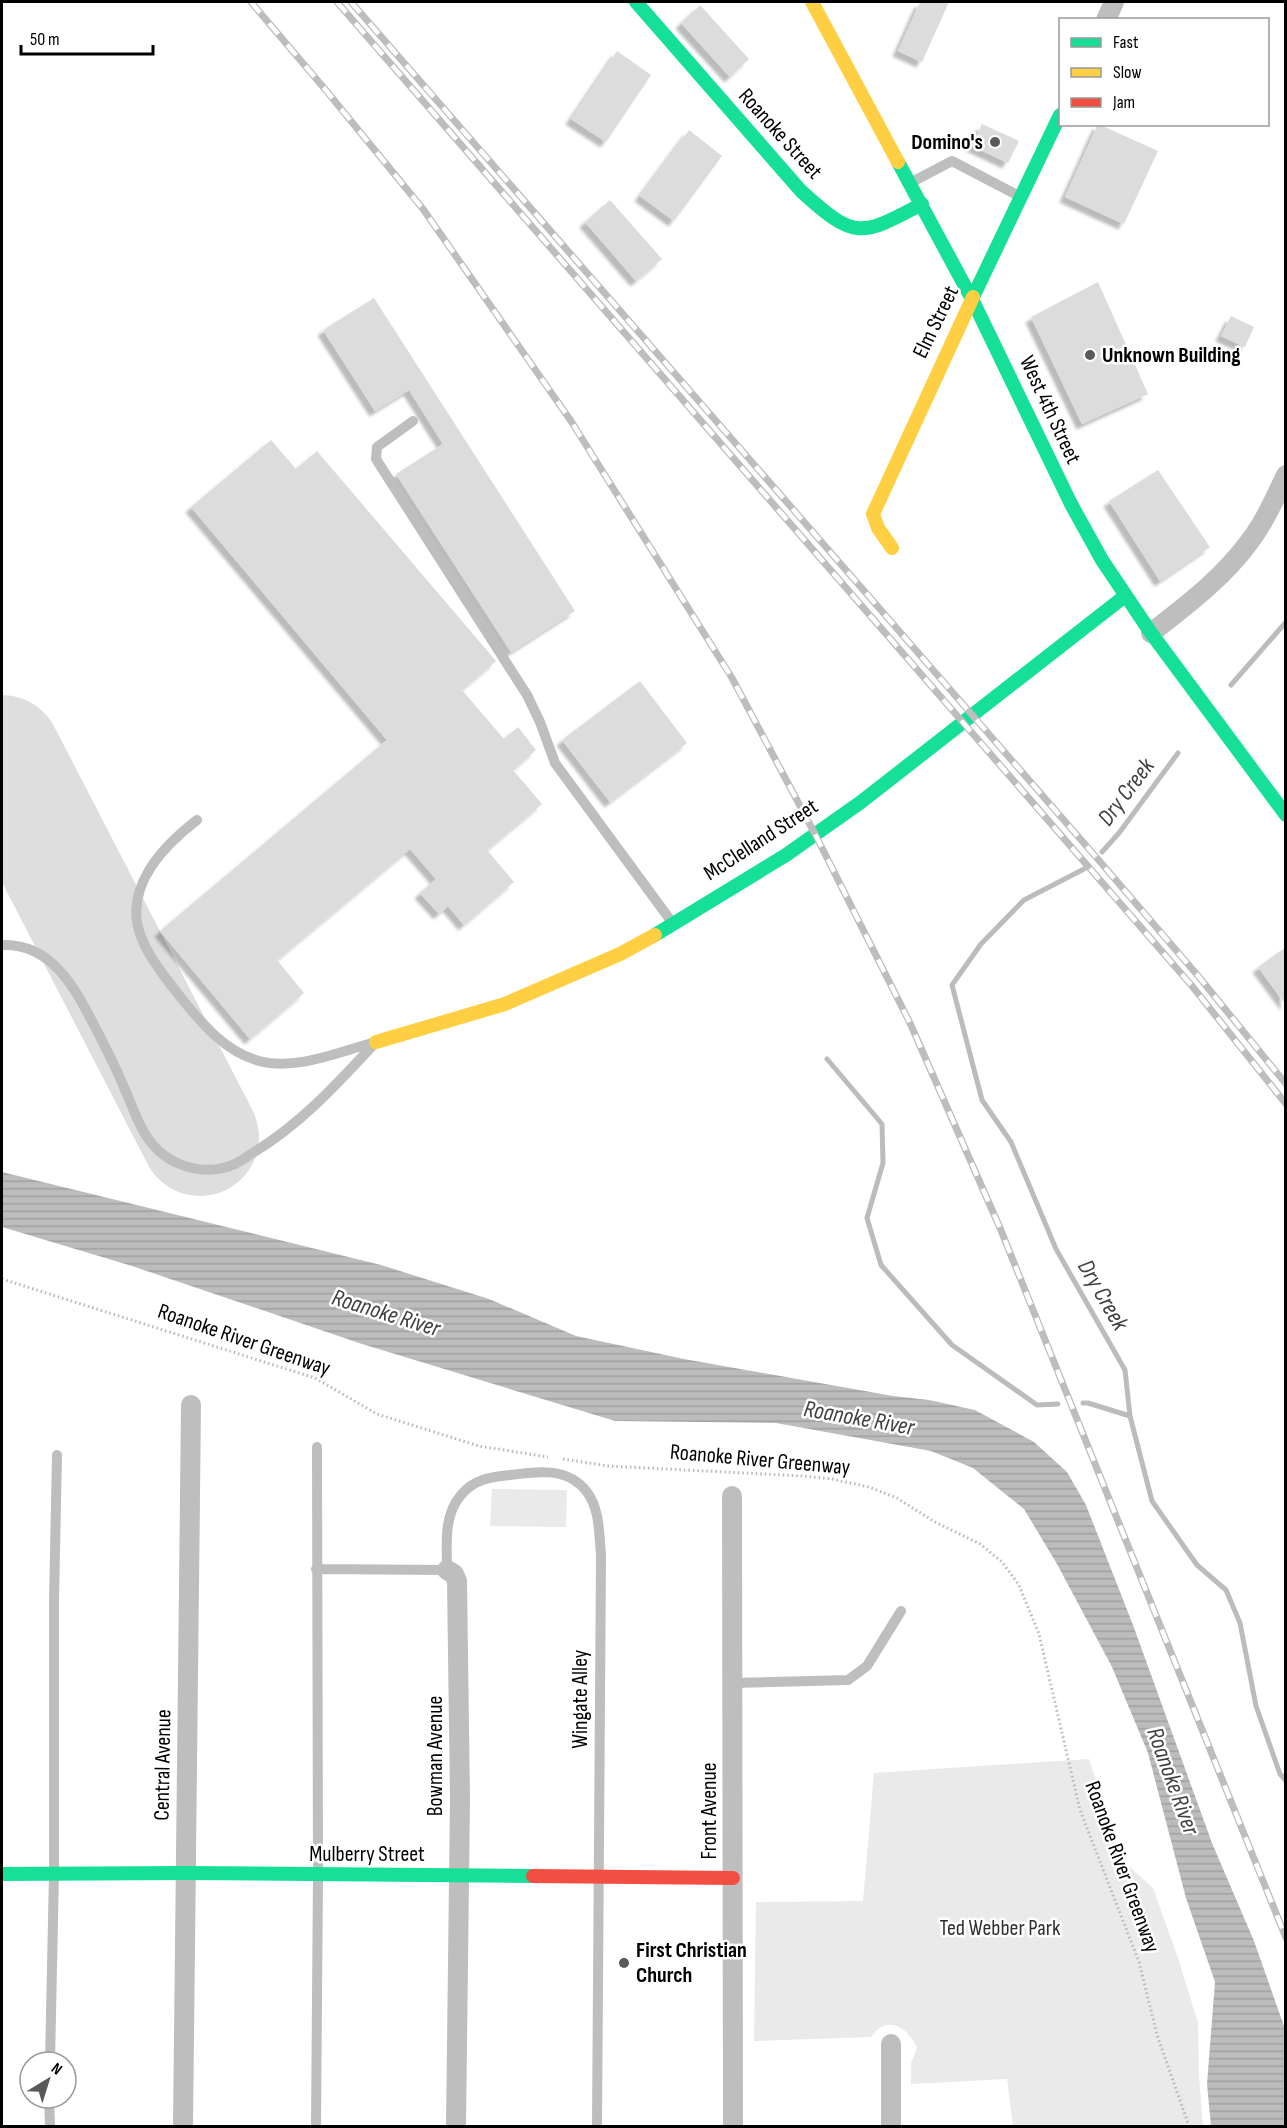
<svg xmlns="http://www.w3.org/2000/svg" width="1287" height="2128" viewBox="0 0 1287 2128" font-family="'Sofia Sans Condensed',sans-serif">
	<defs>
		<pattern id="water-rules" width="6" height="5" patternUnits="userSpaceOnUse" patternTransform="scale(1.5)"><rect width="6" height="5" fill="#bcbcbc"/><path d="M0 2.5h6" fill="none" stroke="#a0a0a0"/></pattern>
		<filter id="shadow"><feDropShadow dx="-5.5" dy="5.5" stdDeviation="1.5" flood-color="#0004"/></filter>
	</defs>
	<rect width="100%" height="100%" fill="#fff"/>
	<path fill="#eaeaea" d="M492 1489 567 1490 566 1527 490 1526Z
		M1089 1759 1122 1860 1153 1888 1178 1958 1198 2023 1199 2075 1203 2126H1013L1007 2079 911 2084V2063L917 2048C909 2028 887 2013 871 2037L754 2041 756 1902 863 1901 874 1773Z"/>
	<path fill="url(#water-rules)" d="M2 1172 381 1265 489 1299 576 1336 684 1359 893 1396 929 1400 975 1410 1034 1442 1067 1472 1086 1505 1133 1625 1212 1843 1254 1941 1285 2029V2126H1211L1207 2084 1215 1982 1186 1898 1148 1753 1112 1667 1057 1564 1024 1509 973 1468 931 1451 776 1423 615 1421 362 1344 132 1266 2 1227Z"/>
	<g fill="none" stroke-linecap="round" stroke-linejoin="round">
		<path stroke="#bcbcbc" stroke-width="5" d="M1231 685 1286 622
			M1102 852 1119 833 1178 753
			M1084 869 1024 900 981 944 952 985 982 1100 1011 1142 1056 1249 1125 1370 1130 1416 1152 1501 1197 1565 1226 1590 1240 1623 1256 1706 1280 1774 1286 1781
			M827 1059 882 1124 883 1163 867 1218 881 1265 952 1345 1037 1405 1058 1404
			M1083 1403H1088L1130 1416"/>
		<path stroke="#dedede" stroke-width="118" d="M2 754 200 1137"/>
	</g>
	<path fill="#dcdcdc" filter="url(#shadow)" d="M920 2H949L922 62 898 51Z
		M700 5 749 59 730 77 681 23Z
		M617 51 651 75 606 142 571 119Z
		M982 124 1019 141 1008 163 972 146Z
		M1098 124 1158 151 1124 224 1065 197Z
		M689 130 722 156 674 221 640 196Z
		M610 200 662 259 636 281 585 222Z
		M1098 282 1148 394 1082 424 1031 317Z
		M374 298 575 611 511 652 396 474 443 444 409 390 375 411 323 330Z
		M1231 316 1254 327 1245 347 1221 336Z
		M271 440 296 469 317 451 496 661 462 690 504 739 518 727 536 750 513 770 542 804 487 850 514 882 464 925 448 906 439 914 420 893 436 879 410 849 277 960 304 993 250 1039 160 931 387 740 191 507Z
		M1158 470 1210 547 1160 581 1109 501Z
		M640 681 687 743 610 802 562 740Z
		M1286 947V1005L1258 967Z"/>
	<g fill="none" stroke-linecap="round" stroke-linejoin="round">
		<path stroke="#b8b8b8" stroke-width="3" stroke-dasharray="1.5 3" stroke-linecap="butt" d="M2 1279 315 1378 377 1414 479 1446 548 1457
			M563 1459 608 1466 803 1476 832 1479 869 1487 897 1498 935 1522 980 1544 1002 1562 1019 1585 1039 1634 1080 1810 1139 1962 1157 2035 1189 2126"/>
		<path stroke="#bebebe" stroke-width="10" d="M910 183 952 161 1019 196
			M413 421 377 447 376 459 527 695 540 722 555 763 674 925
			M197 820C162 847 121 890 142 939 151 961 168 981 182 999 203 1025 226 1052 259 1061 297 1071 340 1051 376 1042
			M2 945C52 943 75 988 95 1027 106 1048 117 1070 126 1092 134 1110 140 1130 153 1145 169 1164 198 1174 223 1168 233 1166 243 1160 251 1154 300 1125 338 1083 376 1042
			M316 1569 447 1570C447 1545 443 1516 461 1495 474 1479 491 1477 510 1475 538 1471 568 1467 587 1492 600 1509 599 1535 601 1555L597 2126
			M733 1683 848 1680 867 1666 901 1611
			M50 2062 54 1873V1601L57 1455
			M49 2098 50 2126
			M316 2126 318 1874 317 1447"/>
		<path stroke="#bebebe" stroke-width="20" d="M1106 20 1114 2
			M1151 633C1187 605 1223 578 1250 541 1265 521 1275 498 1286 475
			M732 1496 733 2126
			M447 1570 454 1574 457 1581 460 1798 456 2126
			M891 2044V2126
			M183 2126 191 1405"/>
		<path stroke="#16e098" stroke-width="14" d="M636 2 801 191C855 240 860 237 922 204
			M898 162 973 301 1071 504 1102 560 1151 633 1286 815
			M973 297 1060 115
			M655 935 786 855 861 802 1125 596
			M2 1874 186 1873 533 1876"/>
		<path stroke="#ffcf43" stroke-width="14" d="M812 2 898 162
			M892 548 878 528 873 514 973 297
			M376 1042 505 1004 620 954 655 935"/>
		<path stroke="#f24e42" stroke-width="14" d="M533 1876 733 1878"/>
		<g stroke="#bdbdbd" stroke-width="7">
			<path id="rail" d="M251 2 324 88 423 209 571 421 732 678 815 834 910 1023 1000 1228 1286 1938
				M337 2 1192 986 1286 1104
				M351 2 1096 857 1199 977 1286 1084"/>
		</g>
		<use href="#rail" stroke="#fff" stroke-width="4.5" stroke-dasharray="14" stroke-linecap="butt"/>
	</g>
	<g fill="#595959" stroke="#fff" stroke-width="2">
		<circle cx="995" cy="142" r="6"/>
		<circle cx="1090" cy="355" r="6"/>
		<circle cx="624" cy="1963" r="6"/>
	</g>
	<g text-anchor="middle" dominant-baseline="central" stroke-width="5" stroke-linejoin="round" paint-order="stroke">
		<g font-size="22" fill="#000" stroke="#fff">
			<text transform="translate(780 134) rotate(48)">Roanoke Street</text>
			<text transform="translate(936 322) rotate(-64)">Elm Street</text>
			<text transform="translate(1050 410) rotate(65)">West 4th Street</text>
			<text transform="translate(761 840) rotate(-33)">McClelland Street</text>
			<text transform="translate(244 1340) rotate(19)">Roanoke River Greenway</text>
			<text transform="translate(760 1460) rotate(5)">Roanoke River Greenway</text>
			<text transform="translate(580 1699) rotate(-90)">Wingate Alley</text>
			<text transform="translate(435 1756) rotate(-90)">Bowman Avenue</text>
			<text transform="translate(163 1765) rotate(-89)">Central Avenue</text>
			<text transform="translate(709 1811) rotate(-90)">Front Avenue</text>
			<text x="367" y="1854">Mulberry Street</text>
			<text transform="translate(1122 1867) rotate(70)">Roanoke River Greenway</text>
		</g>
		<g font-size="22" font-weight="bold" fill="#000" stroke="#fff" text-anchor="start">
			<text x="983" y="142" text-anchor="end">Domino's</text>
			<text x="1102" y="355">Unknown Building</text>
			<text x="636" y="1950">First Christian<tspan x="636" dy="25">Church</tspan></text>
		</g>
		<g font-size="22" fill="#2f2f2f" stroke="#fff">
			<text x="1000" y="1928">Ted Webber Park</text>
		</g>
		<g font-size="24" font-style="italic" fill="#404040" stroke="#fff">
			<text transform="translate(1126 792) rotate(-53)">Dry Creek</text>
			<text transform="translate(1103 1295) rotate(60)">Dry Creek</text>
			<text transform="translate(386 1313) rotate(17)">Roanoke River</text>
			<text transform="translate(859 1418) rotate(10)">Roanoke River</text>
			<text transform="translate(1173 1781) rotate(70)">Roanoke River</text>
		</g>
	</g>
	<rect width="1287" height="2128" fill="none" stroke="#000000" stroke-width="6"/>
	<rect x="1059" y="18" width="210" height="108" fill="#ffffff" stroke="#999999" stroke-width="1.5"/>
	<rect x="1071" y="38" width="30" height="9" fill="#16e098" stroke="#999999" stroke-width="1.5"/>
	<text x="1113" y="48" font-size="18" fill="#000000">Fast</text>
	<rect x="1071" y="68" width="30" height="9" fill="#ffcf43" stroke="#999999" stroke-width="1.5"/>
	<text x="1113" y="78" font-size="18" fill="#000000">Slow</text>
	<rect x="1071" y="98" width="30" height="9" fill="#f24e42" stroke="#999999" stroke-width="1.5"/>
	<text x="1113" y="108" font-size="18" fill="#000000">Jam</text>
	<g transform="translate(48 2080) rotate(38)"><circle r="28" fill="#ffffff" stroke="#999999" stroke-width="1.5"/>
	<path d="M0-4.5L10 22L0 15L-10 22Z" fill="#595959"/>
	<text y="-9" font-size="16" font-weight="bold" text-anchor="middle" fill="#000000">N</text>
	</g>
	<path d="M21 45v9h132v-9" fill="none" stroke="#000000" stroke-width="3"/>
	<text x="30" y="45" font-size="18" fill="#000000" stroke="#ffffff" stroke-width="4.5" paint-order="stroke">50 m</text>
</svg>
